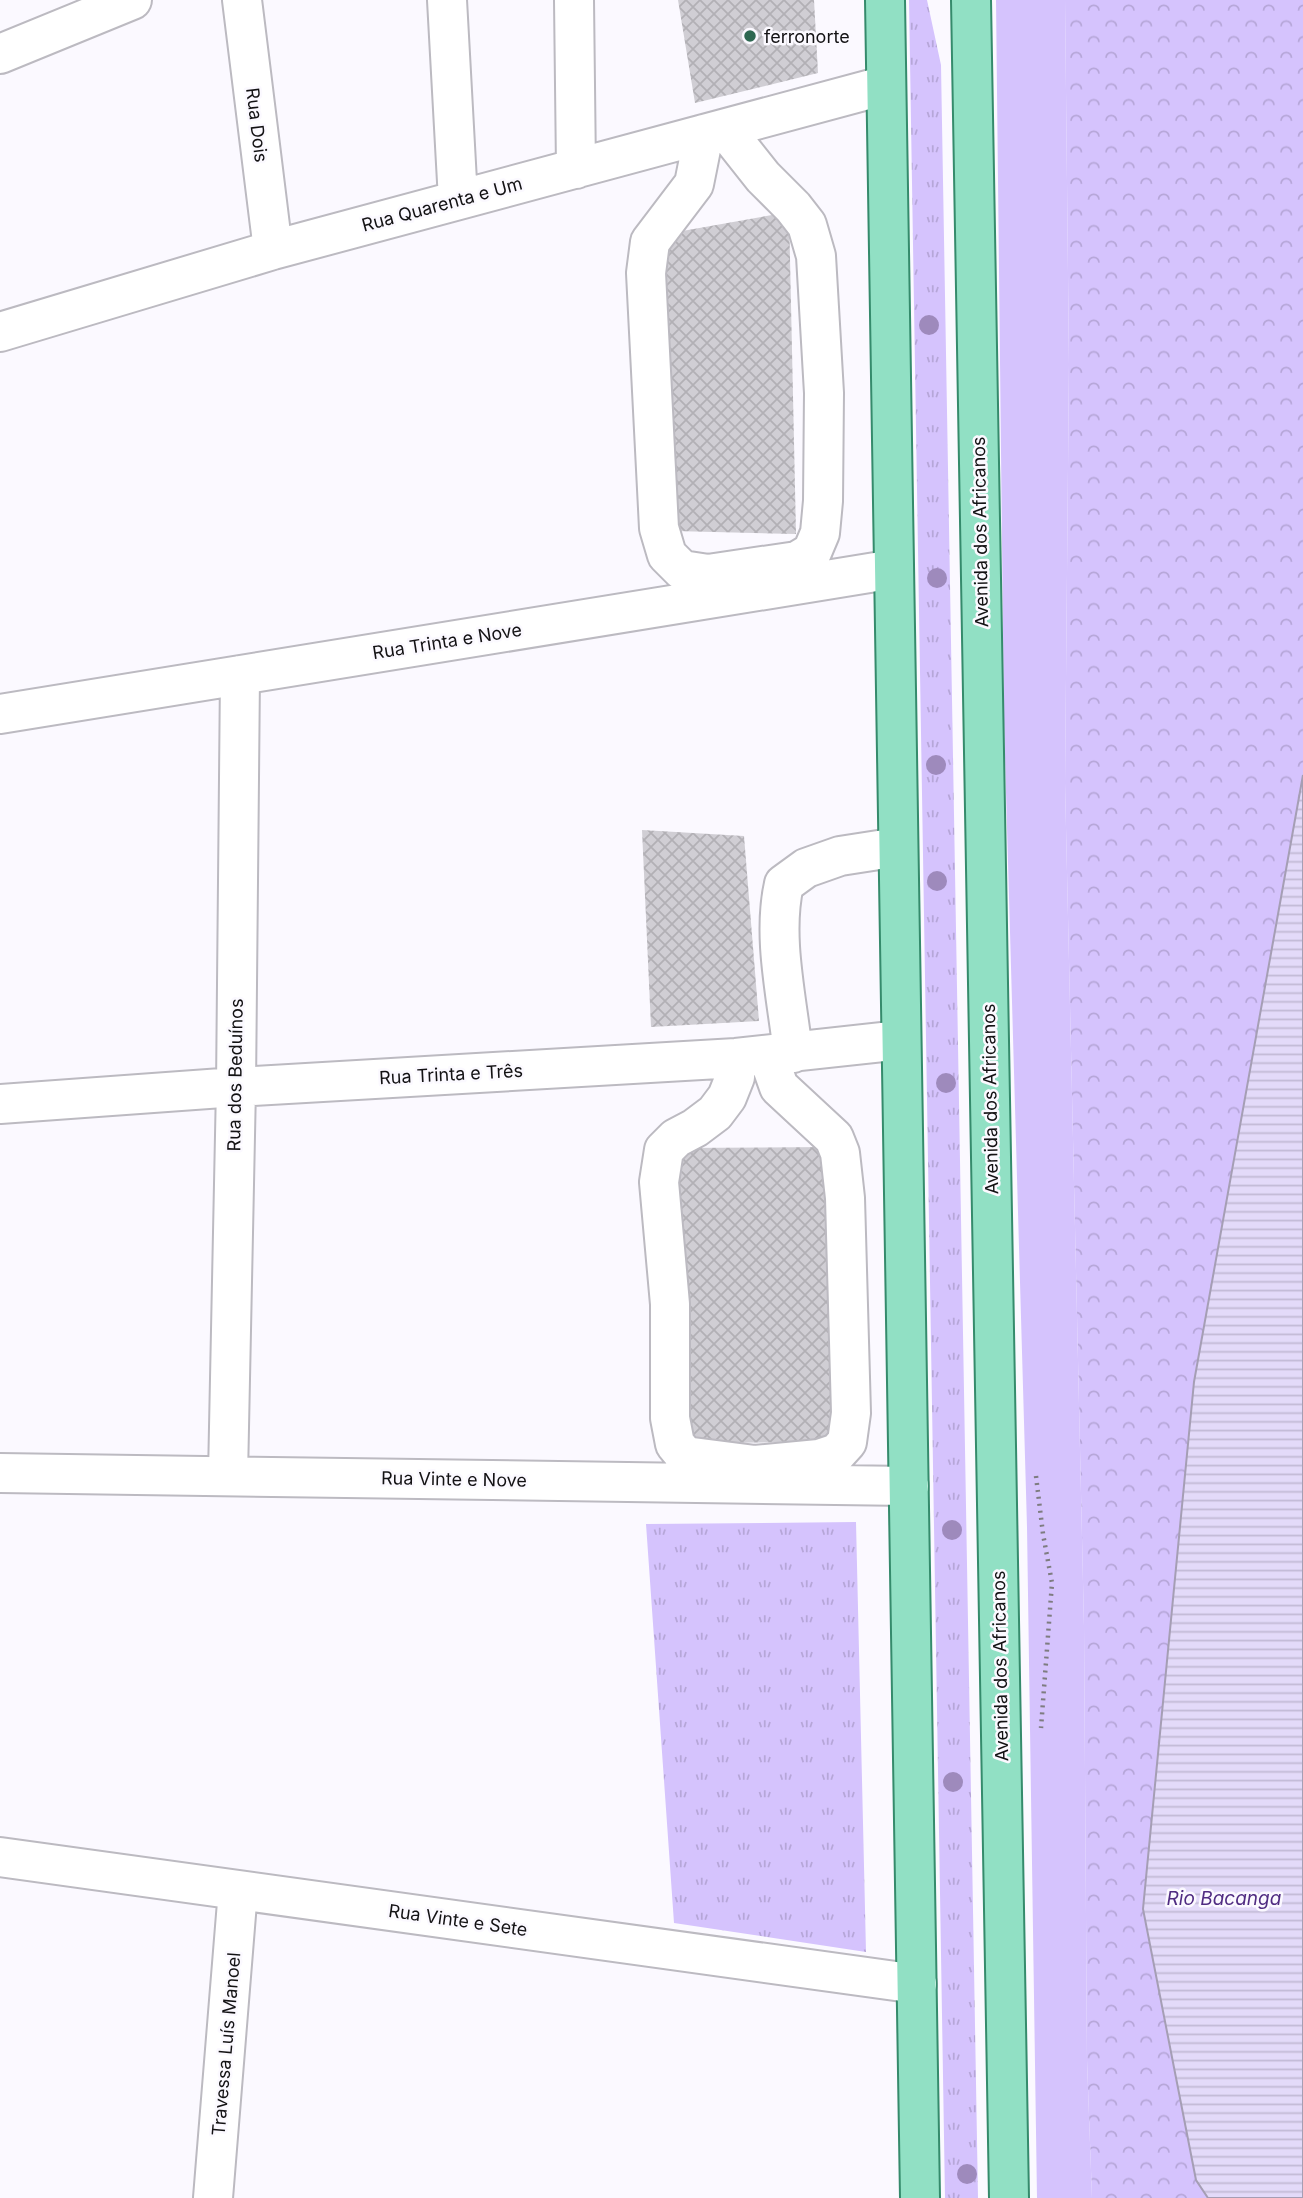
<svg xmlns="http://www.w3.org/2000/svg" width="1303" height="2198" viewBox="0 0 1303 2198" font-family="Inter,sans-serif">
	<defs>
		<pattern id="grass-tufts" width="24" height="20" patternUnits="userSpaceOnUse" patternTransform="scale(1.75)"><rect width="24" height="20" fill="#d5c3fd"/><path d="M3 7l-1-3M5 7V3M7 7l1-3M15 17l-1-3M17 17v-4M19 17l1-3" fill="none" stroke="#b6a6d8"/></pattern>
		<pattern id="forest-crowns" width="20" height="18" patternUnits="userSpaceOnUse" patternTransform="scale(1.75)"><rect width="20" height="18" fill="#d5c3fd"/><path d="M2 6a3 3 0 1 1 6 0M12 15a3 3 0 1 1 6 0" fill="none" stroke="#b6a6d8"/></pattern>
		<pattern id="water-rules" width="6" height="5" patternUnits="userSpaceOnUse" patternTransform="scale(1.75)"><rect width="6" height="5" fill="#e3daf9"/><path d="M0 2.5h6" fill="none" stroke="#c2bad5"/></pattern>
		<pattern id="building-cross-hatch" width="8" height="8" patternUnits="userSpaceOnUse" patternTransform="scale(1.75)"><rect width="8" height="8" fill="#d0ced4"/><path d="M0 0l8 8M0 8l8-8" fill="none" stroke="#b2b0b5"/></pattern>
	</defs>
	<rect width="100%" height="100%" fill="#fbf9ff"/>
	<path fill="url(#grass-tufts)" d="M909 0H927L941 65 978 2198H945Z
		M856 1522 866 1952 674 1923 646 1524Z"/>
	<path fill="url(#forest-crowns)" d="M1065 0H1303V775L1194 1382 1143 1909 1196 2180 1208 2198H1092L1087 2060 1084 1626 1065 783 1069 364Z"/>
	<path fill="#d5c3fd" d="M996 0H1065L1069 364 1065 783 1084 1626 1087 2060 1092 2198H1037L1027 1527 1004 722Z"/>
	<path fill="url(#water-rules)" stroke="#a59eb4" stroke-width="2" d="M1303 775V2198H1208L1196 2180 1143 1909 1194 1382Z"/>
	<path fill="url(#building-cross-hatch)" d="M678 0H814L818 73 695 103Z
		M789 212 796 534 674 531 660 235Z
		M642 830 744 836 759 1021 651 1027Z
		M831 1147 838 1442 685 1443 676 1148Z"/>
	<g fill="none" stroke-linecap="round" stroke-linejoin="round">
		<g stroke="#bcbac1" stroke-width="42">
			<path id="minor" d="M242 0 273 250
				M447 0 458 200
				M574 0 576 169
				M0 54 132 0
				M704 134 694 184 650 242 646 273 659 528 667 555 682 570 708 574 797 561 812 552 820 533 823 501 824 393 816 256 807 225 793 207 763 177 725 129
				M0 332 273 250 886 85
				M0 714 894 569
				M793 1053C787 998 772 937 784 884L806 868 840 856 898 847
				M736 1058 735 1077 727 1097 715 1113 695 1128 676 1138 664 1150 659 1182 670 1304V1418L675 1444 685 1456 755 1465 819 1459 837 1453 847 1442 851 1413 845 1198 840 1153 834 1138 779 1087 768 1056
				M0 1104 236 1087 736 1058 901 1040
				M0 1473 909 1486
				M228 1476 236 1087 240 675
				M0 1857 917 1984
				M213 2198 238 1890"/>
		</g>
		<g stroke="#358b6c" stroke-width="42">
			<path id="major" d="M885 0 920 2198
				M971 0 1009 2198"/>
		</g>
		<path stroke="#7e7c80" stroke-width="4.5" stroke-dasharray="2 5" stroke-linecap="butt" d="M1036 1476 1043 1534 1052 1583 1041 1728"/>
		<use href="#minor" stroke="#fff" stroke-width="38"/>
		<use href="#major" stroke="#91e0c4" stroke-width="38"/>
	</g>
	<g fill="#9e8abc">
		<circle cx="929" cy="325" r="10"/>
		<circle cx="937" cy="578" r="10"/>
		<circle cx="936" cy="765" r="10"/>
		<circle cx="937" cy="881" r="10"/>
		<circle cx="946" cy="1083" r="10"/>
		<circle cx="952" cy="1530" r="10"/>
		<circle cx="953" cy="1782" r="10"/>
		<circle cx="967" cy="2174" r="10"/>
	</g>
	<circle fill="#2e6851" stroke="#fbf9ff" stroke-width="2.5" cx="750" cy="36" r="7"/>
	<g text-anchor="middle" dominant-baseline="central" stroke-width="5" stroke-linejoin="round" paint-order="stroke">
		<g font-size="18" fill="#131214" stroke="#fbf9ff" text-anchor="start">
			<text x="764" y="36">ferronorte</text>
		</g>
		<g font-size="18" fill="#131214" stroke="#fbf9ff">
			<text transform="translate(257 125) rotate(83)">Rua Dois</text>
			<text transform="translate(442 204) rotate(-15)">Rua Quarenta e Um</text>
			<text transform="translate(980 532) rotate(-91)">Avenida dos Africanos</text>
			<text transform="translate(447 641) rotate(-9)">Rua Trinta e Nove</text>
			<text transform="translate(451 1074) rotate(-3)">Rua Trinta e Três</text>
			<text transform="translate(235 1075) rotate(-89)">Rua dos Beduínos</text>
			<text transform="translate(990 1099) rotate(-91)">Avenida dos Africanos</text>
			<text transform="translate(454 1479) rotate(1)">Rua Vinte e Nove</text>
			<text transform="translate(1000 1666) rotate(-91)">Avenida dos Africanos</text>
			<text transform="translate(458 1920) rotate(8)">Rua Vinte e Sete</text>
			<text transform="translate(226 2044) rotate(-85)">Travessa Luís Manoel</text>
		</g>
		<g font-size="19" font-style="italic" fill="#502c82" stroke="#fbf9ff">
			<text x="1224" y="1898">Rio Bacanga</text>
		</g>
	</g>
</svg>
